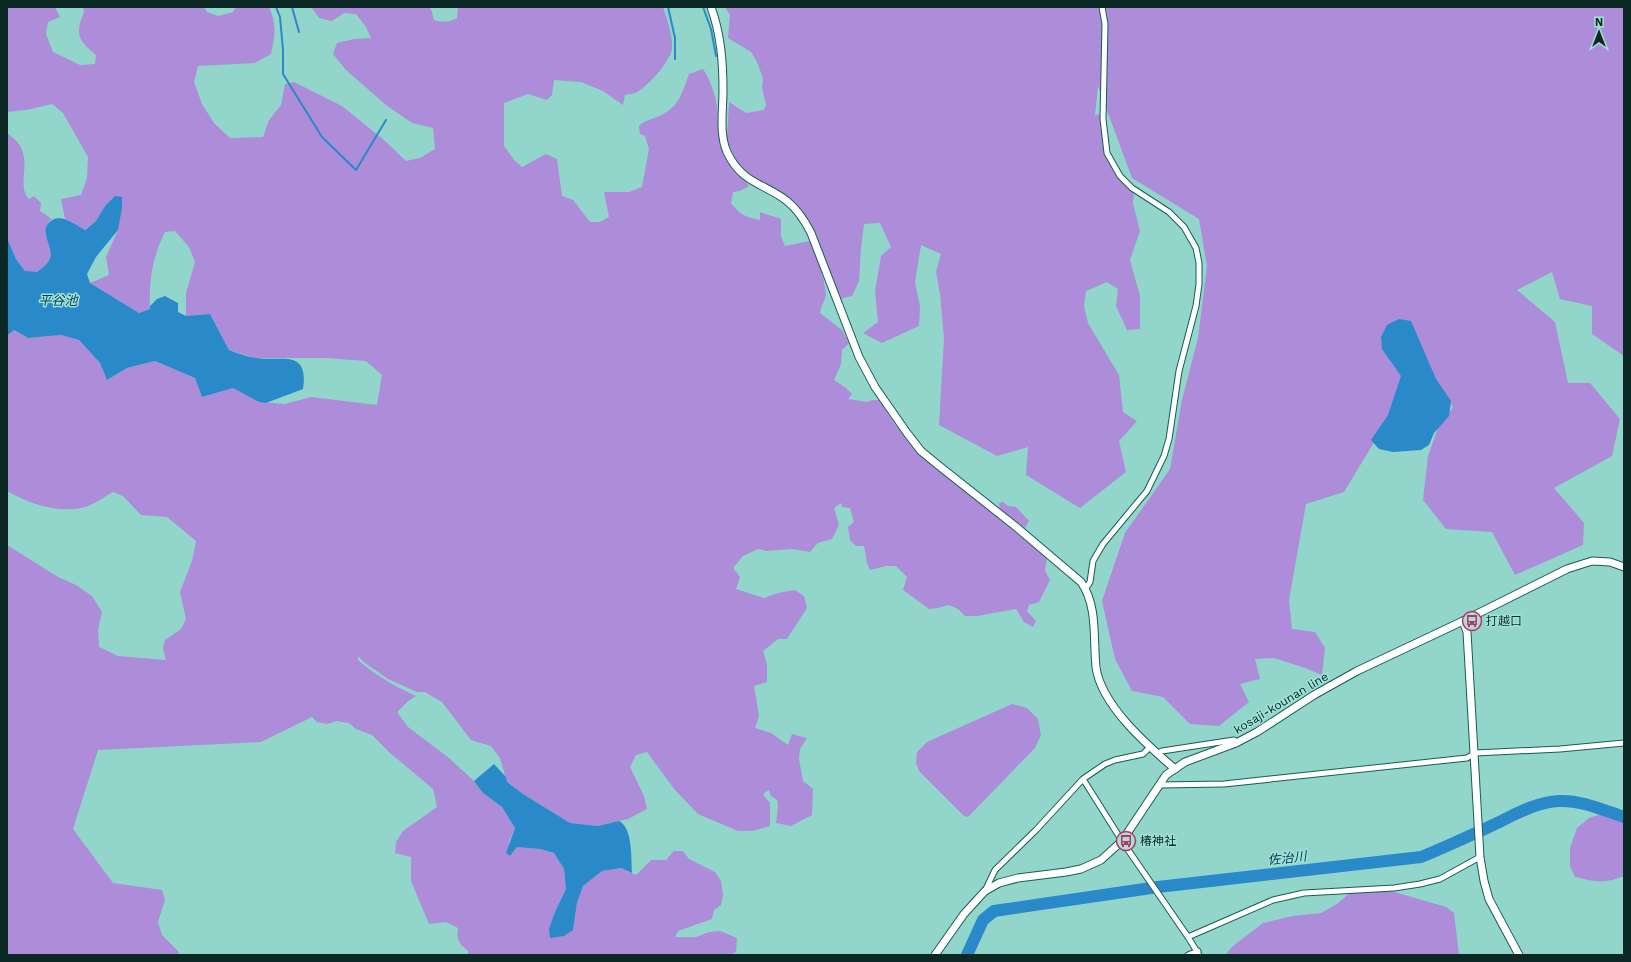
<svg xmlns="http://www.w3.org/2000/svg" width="1631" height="962" viewBox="0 0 1631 962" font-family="'Work Sans','Noto Sans JP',sans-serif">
	<rect width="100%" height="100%" fill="#92d5ca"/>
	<path fill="#ad8cd9" d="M7 7H55L60 17 48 22 46 34 53 52 80 65 95 64 96 55C83 44 75 38 81 20 83 15 85 12 83 7H204L207 12 218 16 233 12 236 7H269C277 25 275 35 271 54L255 63 198 66 194 82 202 104 214 123 230 138 263 137 269 120 281 105 285 84 294 82 342 106 384 140 406 161 420 158 435 149 433 128 412 123 386 105 346 70 333 54 337 43 354 39 371 38 366 27 356 14 344 13 332 21 319 18 311 7H428L431 9 434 20C442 22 449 23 457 18L458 7H663C667 20 673 35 672 49 670 62 648 86 637 92 634 94 629 94 625 95L623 105 603 91 581 82 554 80 552 95 547 100 528 94 504 103V146L515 161 522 167 546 154 557 159 562 196 573 200 590 222H600L609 217 604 192H629L642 187 649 149 645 136 640 134 639 126C645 120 651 120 659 116 679 108 682 93 689 74L703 69C710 79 715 94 717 106 719 123 716 139 724 155 730 168 742 175 749 186L740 191 733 192 731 203C740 215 746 217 760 220V212L781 219V236L785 246 810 241C816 248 826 286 826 295 825 300 821 306 820 313L842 330 849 343 842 350 841 364 834 380 846 388 852 394 848 399 867 402 872 400H879L894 423 920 453 1047 558 1045 571 1050 580 1039 602 1029 605 1027 611 1036 621 1033 627 1024 622 1016 609 977 616H965L958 609 949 605 938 608 929 609 903 590 907 577 896 566H886L870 570 867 563 864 546H856L850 540 848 527 854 522 850 508 842 507 841 503 834 508 839 525 832 539 818 543 810 552 792 549 766 551 758 549 743 556 733 568 740 577 736 589 764 598 778 593 795 590 804 596 807 608 787 639H778L763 651 767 664V682L754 686 759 716 755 728 771 733 788 745 792 734 807 738 800 749 799 759 803 781 813 789 812 815 791 826 776 823 778 806 777 800 771 796 769 790 764 793V796L770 803V826L752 831H738L698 814 675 790 647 752 636 755 630 767 644 796 647 809 628 819 598 826 570 823 523 794 507 782 500 758 491 746 471 740 442 702 425 692H417L388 679 365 663 358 656V660C376 676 395 686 416 696L407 702 397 712 408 727 449 758 474 781 483 793 502 807 515 828 509 842 510 856 517 847 540 849 554 853 564 869 566 889 555 912 573 930 577 903 583 886 602 871 621 868 636 875 651 860H666L674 851H683L689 859 715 872 721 881 723 895 721 905 714 910 712 919 678 931 675 937H696L709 932 720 931 737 938 736 952 730 955H468V951C459 943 456 941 458 928L446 922 429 924 411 881V857L395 853 396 842 403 831 437 807 433 789 389 752 372 735 356 729 349 723 337 721 327 724 317 722 312 717 261 742 98 750 73 829 113 883 162 890 165 900 158 922 162 935 179 952 178 955H7V545L58 577 76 585 92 596 102 612 98 630 99 647 118 656 166 660 163 649 165 640 181 629 186 619 180 592 192 561 196 541 167 517 141 515 123 496 113 492C104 497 95 504 85 507 59 514 30 504 7 491L8 335 13 330 28 338 61 335 79 340 100 363 107 380 127 368 155 361 195 378 202 397 233 388 259 402 285 404 311 397 377 405 382 375 366 361 326 358H255L229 350 210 314 186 316V293L195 262 189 247 175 231 165 232C152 258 149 280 150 309L139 313 90 283 109 275 106 257 118 230 105 206 96 221 84 230 65 219 61 199 81 195 87 178 88 157 63 113 52 104 26 110 7 112Z
		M725 7H1624V356L1592 334V306L1560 299 1552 272 1517 290 1555 322 1568 383H1590L1620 419 1612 456 1554 488 1584 523 1583 545 1515 575 1492 532 1446 529 1423 500 1428 456 1439 425 1453 407 1390 325 1381 344 1407 373 1393 411 1344 492 1306 504 1289 600 1292 629 1315 632 1325 648 1322 675 1305 668 1274 658 1255 659 1260 679 1240 684 1249 702 1219 726 1190 724 1163 697 1132 691 1115 659 1102 601 1125 533 1170 469 1182 400 1198 338 1207 266 1199 219 1132 178 1098 86 1095 115 1101 114 1104 152 1118 178 1134 193 1133 203 1140 231 1130 260 1140 296V329L1127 330 1116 306 1118 289 1107 282 1086 291 1084 306 1088 323 1119 375 1123 412 1137 421 1119 441 1126 472 1080 508 1026 475 1028 447 997 456 939 425 944 338 940 294 936 272 941 254 921 245 915 282 920 306 919 326 882 343 863 333 878 322 875 291 881 256 891 247 880 223 864 224 861 248 859 281 852 296 840 299 811 224 795 202 778 190 761 184 738 164 727 141 729 102 746 113 764 110 766 105 762 88 763 78 757 62 751 52 728 38 730 15Z
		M7 133C11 136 16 140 19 144 32 166 16 184 29 199L34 196 41 203 40 211 52 219C35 234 55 241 50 257 49 263 42 268 37 272H26L16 259 7 238Z
		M1003 502 1008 506 1016 507 1029 521 1025 528 1000 510 999 503Z
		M1012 704 1027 708 1038 719 1041 735 1035 748 968 817 964 816 919 771 916 763 917 752 927 742Z
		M1608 812H1624V876C1602 884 1598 882 1575 877L1570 866V848L1577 828 1589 818Z
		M1374 886 1446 907 1454 913 1459 955H1225L1233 946 1263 923 1293 916 1321 913 1337 904 1357 887Z"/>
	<path fill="#2a89c9" d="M115 196 122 197V208L118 230 96 257 87 274 90 283 139 313 150 309V306L157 299 165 296 178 303V312L186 316 210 314 229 350C238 353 247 357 256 358 281 362 309 348 303 389L266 403 259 402 233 388 202 397 195 378 155 361 127 368 107 380 100 363 79 340 61 335 28 338 14 330 8 335 7 238 16 259 25 271 37 272C42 268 48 264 50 258 54 245 37 231 51 221 61 213 75 225 85 230L96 221 105 206Z
		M1399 319 1411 321 1436 379 1451 401 1449 416 1434 433 1429 445 1421 450 1393 452 1379 449 1371 440 1388 415 1401 376 1382 349 1381 337 1387 325Z
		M494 764 506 777 507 782 523 794 570 823 598 826 619 821C633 828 631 858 632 873L621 868 602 871 583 886 577 903 573 930 564 936 550 938 549 929 555 912 566 889 564 869 554 853 540 849 517 847 510 856 506 853 515 828 502 807 483 793 474 781Z"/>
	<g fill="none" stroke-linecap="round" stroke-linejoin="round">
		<path stroke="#2a89c9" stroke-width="2" d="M276 7 280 17 283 50V74L322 137 356 170 386 120
			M292 7 299 32
			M668 7 675 38V59
			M703 7 711 29 716 56"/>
		<path stroke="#2a89c9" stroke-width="12" d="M967 955 983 920 994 911 1158 887 1421 857C1446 847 1469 836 1493 825 1514 815 1536 802 1559 801 1581 800 1603 810 1624 817"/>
		<g stroke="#165e55" stroke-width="7">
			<path id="minor" d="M1086 588 1090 582 1093 561 1103 544 1147 491 1164 456 1169 439 1179 371 1196 306 1199 284V263L1196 248 1184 227 1169 212 1132 188 1120 176 1107 153 1103 119 1105 24 1102 7
				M1157 754 1162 751 1234 740 1236 743
				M1083 779 1122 841 1188 937 1199 955
				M1159 785 1224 784 1467 758 1475 753 1560 749 1624 743
				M985 891 995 870 1036 830 1083 779 1105 764 1115 760 1143 754 1150 747
				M1188 937 1273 900 1304 893 1394 888 1420 884 1440 879 1480 857
				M1188 955 1198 951"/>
		</g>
		<g stroke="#165e55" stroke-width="9">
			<path id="tertiary" d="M711 7C721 35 723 62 723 91 723 110 719 134 727 152 742 184 764 183 787 201 798 210 805 221 811 233L859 357 875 387 907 433 921 451 938 465 1015 526 1081 582C1098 606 1093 639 1096 667 1101 705 1147 745 1175 769
				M1463 621 1467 632 1480 857 1484 881 1489 899 1519 955"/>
		</g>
		<g stroke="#165e55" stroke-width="9">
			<path id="secondary" d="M935 955 964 914 985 891 999 883 1018 878 1066 872 1081 869 1101 860 1122 841 1166 775 1185 762 1236 743 1257 732 1314 695 1357 671 1463 621 1567 569 1592 561 1610 562 1624 567"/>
		</g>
		<use href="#minor" stroke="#fff" stroke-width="5"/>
		<use href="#tertiary" stroke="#fff" stroke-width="7"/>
		<use href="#secondary" stroke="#fff" stroke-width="7"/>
	</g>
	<defs>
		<g id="bus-ring" transform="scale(1)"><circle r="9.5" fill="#9fe2d7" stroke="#bf3266" stroke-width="1.5"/><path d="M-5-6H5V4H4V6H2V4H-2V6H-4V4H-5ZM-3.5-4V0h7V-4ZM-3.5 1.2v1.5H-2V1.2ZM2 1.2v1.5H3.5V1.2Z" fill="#bf3266"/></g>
	</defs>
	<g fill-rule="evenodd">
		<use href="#bus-ring" x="1472" y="621"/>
		<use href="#bus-ring" x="1126" y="841"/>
	</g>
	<g text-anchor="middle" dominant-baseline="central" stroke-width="3" stroke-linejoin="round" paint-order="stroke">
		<g font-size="12" fill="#0b2824" stroke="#9fe2d7" text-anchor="start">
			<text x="1486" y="621">打越口</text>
			<text x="1140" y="841">椿神社</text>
		</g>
		<g font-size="12" fill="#0b2824" stroke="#9fe2d7">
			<text transform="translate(1281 703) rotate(-31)">kosaji-kounan line</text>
		</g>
		<g font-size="13" font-style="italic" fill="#063a5b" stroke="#9fe2d7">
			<text x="58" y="300">平谷池</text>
			<text transform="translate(1287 858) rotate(-6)">佐治川</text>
		</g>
	</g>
	<rect width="1631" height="962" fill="none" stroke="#0b2824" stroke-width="16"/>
	<g transform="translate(1599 32)" stroke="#9fe2d7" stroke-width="3" paint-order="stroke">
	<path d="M0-3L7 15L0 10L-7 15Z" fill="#0b2824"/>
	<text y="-6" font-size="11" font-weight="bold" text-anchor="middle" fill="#0b2824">N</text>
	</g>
</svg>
